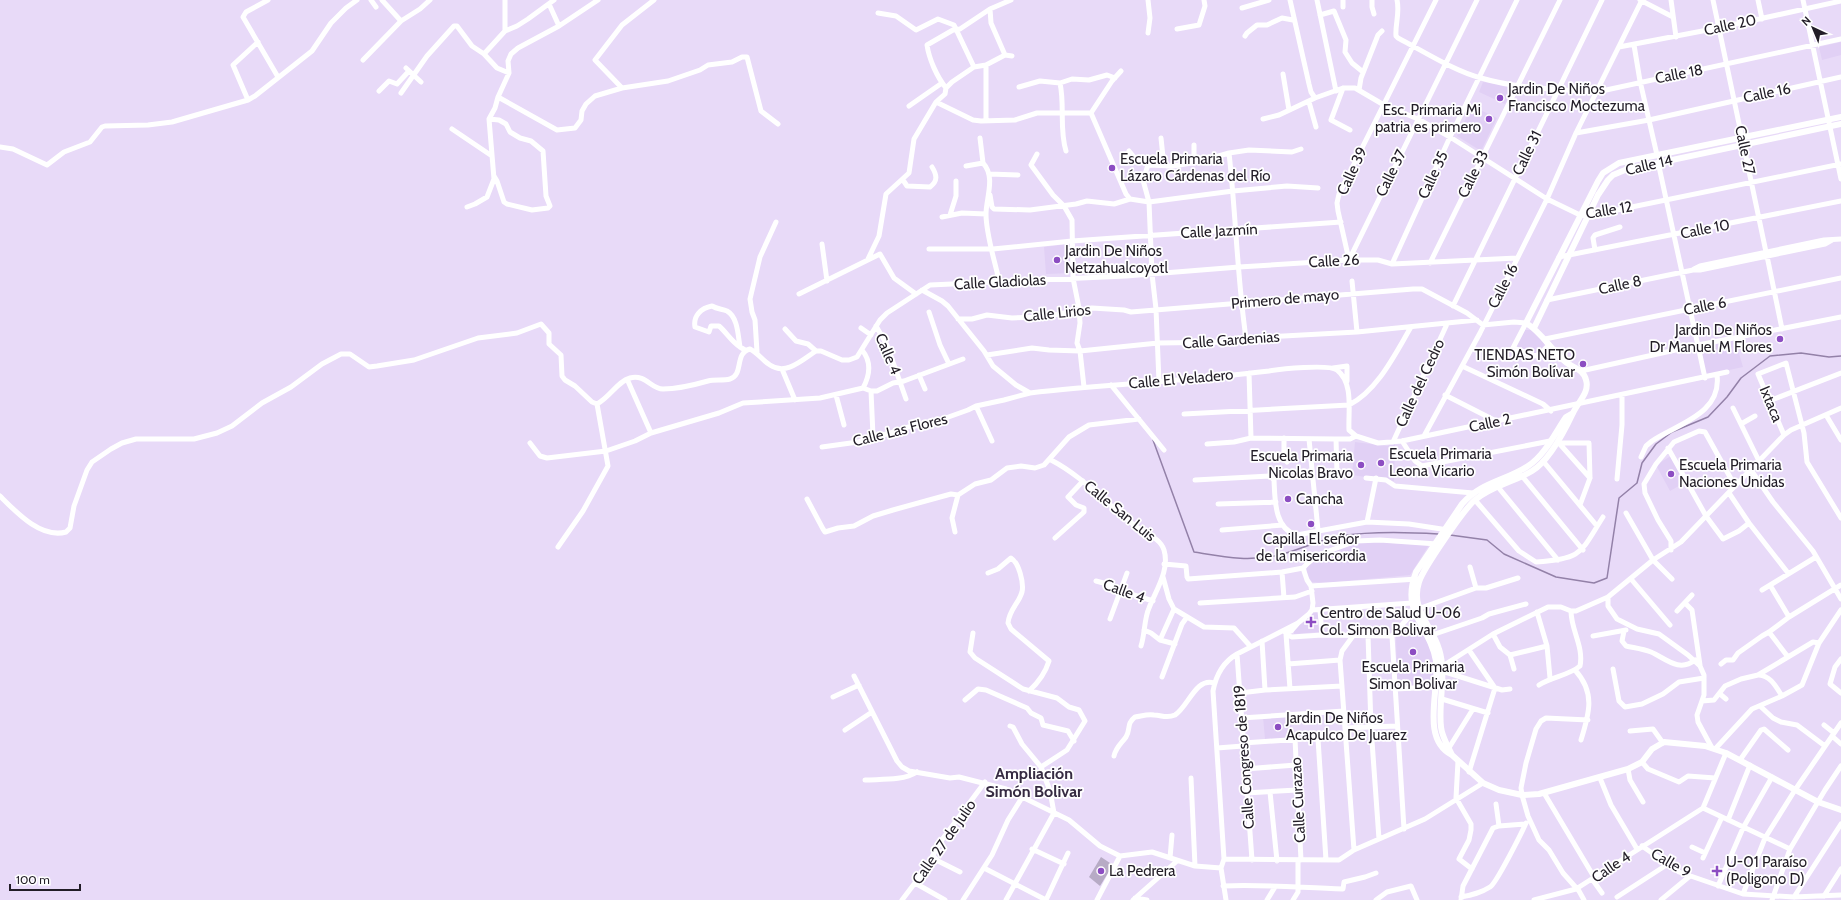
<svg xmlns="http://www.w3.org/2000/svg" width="1841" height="900" viewBox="0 0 1841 900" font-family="Cabin,sans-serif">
	<rect width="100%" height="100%" fill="#e8daf8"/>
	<path fill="#e1d0f5" d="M1841 42V55L1822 60 1819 47Z
		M1483 82 1513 86 1505 104 1479 92Z
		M1472 106 1497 118 1481 151 1457 136Z
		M1068 244 1071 273 1046 274 1044 247Z
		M1524 330H1534L1544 340 1545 344 1539 352 1535 354 1516 346Z
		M1735 340 1743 367 1706 375 1700 345Z
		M1355 442 1387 446 1395 444 1394 481 1352 475Z
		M1671 456 1686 482 1670 491 1656 465Z
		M1373 542 1429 545 1410 575 1325 583 1312 582 1307 575V566L1314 560 1334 551 1360 543Z
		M1312 611H1319L1320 632 1294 634V630Z
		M1415 620 1428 644 1434 659 1435 684 1397 686 1396 636Z
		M1291 715 1292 737 1265 739 1263 717Z"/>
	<path fill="#b7abc5" d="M1101 857 1113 865 1100 886 1089 877Z"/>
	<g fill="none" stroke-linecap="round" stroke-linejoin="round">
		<path stroke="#9381a8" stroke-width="1.5" d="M1153 440 1194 552C1225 557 1247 562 1279 555 1299 550 1319 540 1340 536 1372 531 1406 532 1438 534
			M1450 535 1487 540 1504 554 1556 577 1594 583 1607 578 1619 498 1637 483 1642 463 1656 444 1672 432 1708 417 1727 397 1741 378 1770 356 1801 353 1829 357 1841 356"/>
		<path stroke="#fff" stroke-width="5" d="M268 0 246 12 243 17 278 77
			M371 0 376 7
			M382 0 401 21
			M505 0V31
			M1148 0 1150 18 1148 33
			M1290 0 1309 84 1311 92 1315 98
			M1317 0 1336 91
			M1372 0V7L1374 14
			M1397 0C1400 13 1395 24 1396 36L1398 38C1423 51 1454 71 1481 78 1518 89 1559 89 1597 92L1841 39
			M1640 0 1673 17
			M1671 0 1676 37
			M1713 0 1766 252
			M1758 0 1762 19
			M1803 0 1841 179
			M549 4 559 26
			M1343 7V0
			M1242 8 1269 0
			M990 9 991 23 1005 55
			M878 13 896 16 916 30 938 19 954 25 974 67 986 65 1005 55 1012 56
			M1320 15 1334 11 1346 40 1345 52 1352 63 1363 72
			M1177 29 1199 25 1205 6 1204 0
			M1245 36 1247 33 1257 25H1267L1282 18 1293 20
			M1634 45 1640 81 1657 155
			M1619 47 1718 28 1841 1
			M484 54 505 31 517 26 528 19 554 0
			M363 60 401 21 420 9 430 0
			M406 68 421 82
			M1283 74 1289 110
			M1060 83C1065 106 1059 129 1066 151
			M1019 87 1040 81 1060 83 1072 79 1089 80 1107 75 1115 78
			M622 88 595 60 622 25 654 0
			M946 88C937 77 929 59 927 45L953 30 960 29 990 9 1011 0
			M1343 88 1331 120 1350 130
			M1359 90 1361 78 1378 35 1382 31
			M379 91 389 81 397 84 409 71
			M401 93 427 56 454 26H457L472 46 484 54 497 68 509 73
			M498 97 557 130 575 128 581 120 582 111 586 104 595 96 622 88 668 81 700 70 708 65 732 62 742 57H747L761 111 778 124
			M248 100 233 65 258 42
			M936 102 973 120 981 121 1015 120 1037 113H1091
			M1309 102 1316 127
			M909 106 942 83
			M1091 113 1126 194 1130 199
			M1091 113 1112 81 1121 71
			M489 119 499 120 506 124 510 132 520 138 531 141 543 151 546 196 550 206 548 208 532 210 507 204 504 202 497 181 494 176
			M1263 119 1279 115 1315 98 1343 88H1355L1384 105 1418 119 1450 137 1547 199 1580 215 1588 216 1841 164
			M986 121V65
			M452 129 492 156
			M1576 133 1649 120 1841 77
			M980 138 983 163
			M1161 138 1163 157 1167 166
			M1194 145V163
			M0 147 13 149 47 165 64 152 90 142 102 127 105 126 148 125 172 122 248 100 255 96 312 51 331 23 346 8 357 0
			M1129 151 1134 157 1148 165
			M1229 153C1236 215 1237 277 1246 338
			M1037 154 1031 165 1053 195 1064 206 1072 220 1073 278 1079 308 1080 323 1077 343 1080 351 1084 387
			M1658 162 1705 378
			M983 163C996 177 986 198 986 214 986 235 995 261 999 281
			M1148 165 1143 180 1149 202 1152 274 1156 309 1159 382
			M1148 165 1173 166 1198 162 1229 153 1249 150 1292 152 1301 149
			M966 166 983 163
			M989 174 1018 175
			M903 180 907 186 930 187C938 181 937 175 932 167
			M990 195 992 207 994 209 1030 210 1076 204 1087 201 1114 204 1130 199
			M1130 199 1149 202 1233 191 1287 186 1318 188
			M467 207 475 204 487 197 494 179 489 119 495 108 498 97 509 73 508 61 511 54 518 48 559 26 598 0
			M950 215 956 196V181
			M942 217 962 213 986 214
			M822 244 827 281
			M929 249H993L1072 241 1341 222
			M1595 250 1593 238 1595 235 1620 227
			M1767 256 1782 329
			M1559 257 1841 201
			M868 259 879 236 886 194 909 173 914 139 936 102 945 94 946 88 952 82 974 67
			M1349 260 1477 0
			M1349 260 1338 211 1337 203 1339 194 1436 0
			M1430 263 1560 0
			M1392 264 1450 137 1517 0
			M1694 269 1700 266 1824 240 1841 239
			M1352 281 1357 332
			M922 290 942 301 948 306 984 351 993 366 1016 385 1030 393C1110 384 1189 381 1269 371 1281 369 1328 364 1337 370 1354 383 1348 412 1349 430L1356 436
			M799 294 880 254 894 278 916 294
			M1547 300 1693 270H1700L1825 244 1832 240
			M1453 306 1602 0
			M929 312 940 345 949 364
			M958 319H972L987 315 1012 318 1042 317 1064 313 1079 312 1092 308 1124 310 1131 312 1413 289H1422L1467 313 1483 325 1514 322 1526 323 1513 348 1536 356 1541 353 1549 345
			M876 326 887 345 906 399
			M861 328 871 335
			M785 329 796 341 808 344 816 351
			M1545 339 1841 278
			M740 347C731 341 727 333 719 326H711L709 332 695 327C693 316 701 308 712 306 717 309 722 309 727 311 738 317 738 336 740 347L745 350
			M862 350C872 362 870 375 863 388
			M757 352 755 320 752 312 750 299 760 257 776 222
			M987 355 1032 348 1049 350 1080 351 1158 343 1234 342 1246 338 1357 332 1477 320
			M1462 366 1543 404 1551 411
			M1333 368 1347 366V381
			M782 369 795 400
			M1581 371 1698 345 1841 317
			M1249 373 1251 438
			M919 375 925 389
			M627 379 651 433
			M1111 385 1164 450
			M871 391 873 436
			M836 395 844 425
			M1445 395 1496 421
			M1769 401 1841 373
			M976 406 992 441
			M1733 408 1759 461
			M1184 414 1349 405C1378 390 1395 354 1411 327
			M1826 415 1841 440
			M1741 424 1755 416
			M1784 435 1758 374 1786 363 1804 433 1807 462 1841 518
			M1424 436 1480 333 1547 199 1576 133 1642 0
			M1284 438V457L1287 462
			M1309 439 1318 530
			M1336 439 1337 473
			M1402 441 1415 461 1422 466 1550 441
			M1393 442 1447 324
			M1558 442 1590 478
			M530 443 540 456 547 458 606 451 635 441 651 433 719 413 743 403 820 398 863 388 871 391H877L893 383 904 381 963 359
			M1559 443H1589L1590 478 1580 505
			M1207 444 1234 442 1251 438 1336 439H1350L1356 436 1378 443 1402 441 1727 372
			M822 447 858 442 871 437 887 434 908 427 929 424 968 410 976 406 1004 400 1030 393
			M1668 448 1706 516 1723 539 1739 531 1749 523
			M1641 457 1646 446 1652 441C1677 424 1722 414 1717 375
			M1051 460C1082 476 1106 503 1134 525 1143 533 1160 537 1164 550 1170 570 1156 590 1149 608 1144 619 1145 634 1141 646
			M1543 461 1597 526
			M1751 470 1773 502 1813 551 1841 599
			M1522 476 1583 550
			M1366 478 1386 480 1395 486 1473 493
			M1617 479 1622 425V395
			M1195 480 1270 476 1274 480C1275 499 1274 529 1297 535L1367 522 1409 524 1448 530
			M1498 487 1558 560
			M1729 493 1749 523 1788 573
			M0 496C16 512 41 539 66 532L70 528 74 506 87 470 92 462 111 449 122 443 136 439H194L217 433 232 426 262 403 291 387 322 364 341 354H350L369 367 377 366 414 360 478 338 517 333 541 324 549 333V344L561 355 562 376 565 380 575 386 592 402 597 404C610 397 618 381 630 378 646 374 651 389 663 389 679 389 694 385 708 381 715 379 723 381 730 379 744 375 734 353 750 349 758 353 762 360 770 365 786 376 802 360 816 351H821L842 360H849L857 357 880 320 887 313 930 285 1126 276 1239 267 1349 260H1378L1392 264 1517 258
			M807 499 823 529 825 532 838 528 854 526 873 516 893 510 951 494 958 495 975 484 991 480 1007 468 1021 466 1035 468 1044 465 1069 437 1089 425 1139 419
			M1475 500 1519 551 1536 562C1583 559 1580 553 1603 517
			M1218 504 1276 502
			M1626 513 1653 560 1672 579
			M1367 522 1376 478
			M1222 530 1283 525
			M955 532 952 518 958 495
			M1055 538 1084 512V508L1076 505 1068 497 1083 481
			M558 547 583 511 608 466 597 404
			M1671 550V541L1658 520 1645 493 1644 484 1656 464 1674 442 1699 431 1705 432 1735 486
			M1164 564 1186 566 1187 577 1188 579 1282 572 1303 568
			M1470 567 1476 588
			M1282 572 1284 598
			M988 573 998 569 1011 558C1019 563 1024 583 1022 592 1019 603 1009 610 1008 623L1011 629 1049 661C1045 674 1039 682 1029 691
			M1163 577 1169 599 1174 609 1204 627 1234 628 1251 647
			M1631 579 1670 625
			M1096 581 1107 584 1118 590 1153 601
			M1770 585 1789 617
			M1311 586 1417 579
			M1762 590 1816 557
			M1200 603 1295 597 1312 591
			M1685 603 1692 610 1700 665
			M1174 609 1160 640 1175 644
			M1312 610 1412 603
			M1320 610 1322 635
			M1677 611 1692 595
			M1537 612 1547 646 1550 678
			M1110 619 1127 573
			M1144 630 1151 633 1160 640
			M1624 631 1622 641 1626 646C1635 648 1643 649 1651 652 1665 658 1679 673 1695 660
			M1285 632 1291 631 1298 623
			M1769 632 1788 657
			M973 633 970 652 975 658 1023 689 1057 698 1069 707 1079 710 1085 721 1067 750 1041 767
			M1286 634 1290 689
			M1493 634 1500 647 1510 655
			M1287 635 1292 637 1322 635 1392 636 1414 611 1418 609 1476 588H1486L1518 578
			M1368 635 1371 727 1379 839
			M1432 635 1482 618 1489 614 1526 604
			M1353 636 1342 651 1340 660 1354 850
			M1392 636 1404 829
			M1593 636 1626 630
			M1262 641 1265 690
			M1237 654 1252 860
			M1510 655 1547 646
			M1510 655 1514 669
			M1841 659 1835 667 1830 684 1841 693
			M1288 664 1340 660
			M1721 664 1726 660H1733L1738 653 1762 636 1769 632 1789 617 1841 585
			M1441 667 1493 634 1548 607H1561L1571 611H1576L1608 597
			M1613 669 1619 701 1625 707 1642 704 1663 694 1679 682 1704 678
			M1575 670C1596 693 1589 714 1581 740
			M1442 671 1502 690 1510 689
			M1759 675C1771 676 1776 687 1782 696
			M854 676 897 761 902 767 909 771 950 778 959 777 1006 789 1069 820 1100 846 1120 856 1152 852 1195 866 1221 868 1224 859 1213 691C1216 675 1223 662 1237 654L1298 623 1309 614 1312 610 1313 603 1311 586 1307 580 1303 568 1308 563 1318 555 1356 541 1380 540 1437 544
			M1162 677 1182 624 1187 617
			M1539 685C1551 677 1570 675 1580 666 1584 647 1571 630 1571 611
			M1395 689 1436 687
			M1240 693 1265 690 1342 686
			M1720 694 1726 699
			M833 697 859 685
			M1442 699 1488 713
			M965 700 978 689 986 690 1027 708 1031 713 1041 718 1043 725 1068 731 1074 741
			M1702 701 1714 700 1725 686 1741 679 1758 675 1813 642 1819 643
			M1760 706 1773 718 1781 722 1797 725 1825 746
			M1241 718 1344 711
			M1824 725 1834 733
			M1345 728 1397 726
			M845 730 872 712
			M1630 731 1653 729 1663 743
			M1832 736 1841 744
			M1295 739 1301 860
			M1318 739 1326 860
			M1243 743 1346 736
			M1217 748 1243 746
			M1712 748 1698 722 1697 715 1704 695V675L1700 666 1688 655 1659 634 1637 629 1617 619 1608 606V597L1653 560 1681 542 1784 435 1791 430 1841 408
			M1716 748 1752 709 1782 696 1802 685 1819 643 1841 610
			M1447 751 1473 709
			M1114 756C1116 747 1121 744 1126 737 1131 729 1126 724 1135 717 1142 716 1147 714 1154 715 1162 715 1166 719 1175 715 1188 707 1196 677 1214 683
			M1740 760 1761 730 1764 729 1788 750
			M1458 761 1456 798 1471 824V830L1469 840 1459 859 1472 869
			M1642 762 1648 769 1679 782 1688 776 1715 778
			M1245 769 1296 765
			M1628 769 1630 780 1643 802
			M1469 772 1495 688 1469 650
			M1191 778 1195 866
			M1600 778 1611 805 1637 849
			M865 780C881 779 903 781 917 772
			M1270 792 1277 861
			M1246 793 1297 790
			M1544 793 1594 877
			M1496 804 1499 826
			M1703 808 1790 849
			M1703 808 1726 753
			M1728 820 1750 765
			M1642 846 1679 872 1743 894 1794 897 1841 895
			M1692 847 1705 853
			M1032 849 1064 864
			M933 856 938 861 960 872
			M1170 858 1172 835
			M1703 858 1722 817
			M1224 859 1339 860 1354 850 1425 819 1483 783
			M984 868 1046 900
			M1221 868 1226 900
			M1592 879 1602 893
			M915 883 945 900
			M1223 886C1263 884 1303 888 1343 889L1344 882 1365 877 1376 873
			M1718 886 1743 828 1772 777
			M1743 894 1765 838 1795 790 1841 723
			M1824 896 1841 869
			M1461 897C1471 895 1481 893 1490 887 1496 884 1522 832 1526 823
			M1617 897 1668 864
			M1794 897 1841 824
			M1135 898 1147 900
			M902 900 924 871 941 841 985 782
			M963 900 992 855 1008 820 1023 796
			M1006 900 1054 813 1050 791 1041 767 1022 744 1013 727 1010 726
			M1046 900 1068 853
			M1097 900 1120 856
			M1133 900 1177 861
			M1267 900 1275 887
			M1293 900 1298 892V860
			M1376 900 1387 892 1411 886 1417 900
			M1461 900 1463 886 1493 828 1499 826 1525 824
			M1534 900 1576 889 1703 808
			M1584 900 1579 891 1563 873 1549 850 1539 840 1528 816 1522 795 1521 788 1526 763 1536 729 1541 721 1546 718 1588 720
			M1661 900 1690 876
			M1772 900 1790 849 1825 790 1841 766"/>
		<path stroke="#fff" stroke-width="6" d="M1534 328 1598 195 1608 180 1613 175 1625 170 1841 124
			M1573 413 1566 417C1555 433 1545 455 1528 466 1505 481 1481 482 1462 504L1416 572C1400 614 1430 625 1436 661 1440 689 1420 739 1452 755L1483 783 1499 790 1522 795 1539 794 1628 769 1642 762 1652 749 1664 742 1705 746 1726 753 1818 802 1841 810
			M1452 755C1448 746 1442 737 1441 727 1438 702 1447 674 1439 649 1432 625 1410 610 1419 582 1423 569 1464 509 1475 500 1491 486 1514 482 1532 471 1549 461 1565 430 1573 413 1578 402 1590 392 1586 380 1584 370 1574 368 1567 363 1551 351 1543 333 1526 323L1598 181 1603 173 1619 163 1841 117"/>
	</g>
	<g fill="#8c4dc2" stroke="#fff" stroke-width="1.5">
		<circle cx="1500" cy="98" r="4"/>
		<circle cx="1489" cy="119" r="4"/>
		<circle cx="1112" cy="168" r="4"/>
		<circle cx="1057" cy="260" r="4"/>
		<circle cx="1780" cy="339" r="4"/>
		<circle cx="1583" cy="364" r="4"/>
		<circle cx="1381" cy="463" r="4"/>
		<circle cx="1361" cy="465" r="4"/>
		<circle cx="1671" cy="474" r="4"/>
		<circle cx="1288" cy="499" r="4"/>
		<circle cx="1311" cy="524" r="4"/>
		<path d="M1309 616h4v4h4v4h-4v4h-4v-4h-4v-4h4z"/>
		<circle cx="1413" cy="652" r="4"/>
		<circle cx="1278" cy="727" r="4"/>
		<circle cx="1101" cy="871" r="4"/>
		<path d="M1715 865h4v4h4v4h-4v4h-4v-4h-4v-4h4z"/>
	</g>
	<g text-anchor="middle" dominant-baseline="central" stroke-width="3.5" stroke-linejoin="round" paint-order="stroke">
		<g font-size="15" fill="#221d27" stroke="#fff">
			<text transform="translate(1730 25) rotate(-12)">Calle 20</text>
			<text transform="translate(1679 74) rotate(-11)">Calle 18</text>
			<text transform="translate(1767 93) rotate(-12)">Calle 16</text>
			<text transform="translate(1745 150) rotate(78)">Calle 27</text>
			<text transform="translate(1527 153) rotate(-64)">Calle 31</text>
			<text transform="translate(1649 165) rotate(-13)">Calle 14</text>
			<text transform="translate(1352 171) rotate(-65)">Calle 39</text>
			<text transform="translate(1391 173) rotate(-64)">Calle 37</text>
			<text transform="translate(1473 174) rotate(-64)">Calle 33</text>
			<text transform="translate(1433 175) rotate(-65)">Calle 35</text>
			<text transform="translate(1609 210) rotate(-9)">Calle 12</text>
			<text transform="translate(1705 229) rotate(-11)">Calle 10</text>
			<text transform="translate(1219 231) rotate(-3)">Calle Jazmín</text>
			<text transform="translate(1334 261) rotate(-3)">Calle 26</text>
			<text transform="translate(1000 282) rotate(-3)">Calle Gladiolas</text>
			<text transform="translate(1620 285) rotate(-12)">Calle 8</text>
			<text transform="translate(1503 286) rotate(-63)">Calle 16</text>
			<text transform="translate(1285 299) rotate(-5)">Primero de mayo</text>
			<text transform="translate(1705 306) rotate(-11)">Calle 6</text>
			<text transform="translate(1057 313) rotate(-6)">Calle Lirios</text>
			<text transform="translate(1231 340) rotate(-4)">Calle Gardenias</text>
			<text transform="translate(888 354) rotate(67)">Calle 4</text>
			<text transform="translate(1181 379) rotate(-5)">Calle El Veladero</text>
			<text transform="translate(1420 383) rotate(-65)">Calle del Cedro</text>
			<text transform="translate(1771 404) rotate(67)">Ixtaca</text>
			<text transform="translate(1490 423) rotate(-12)">Calle 2</text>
			<text transform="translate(900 430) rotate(-14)">Calle Las Flores</text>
			<text transform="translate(1120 511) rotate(39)">Calle San Luis</text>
			<text transform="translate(1124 591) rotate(20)">Calle 4</text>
			<text transform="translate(1244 757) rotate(-94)">Calle Congreso de 1819</text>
			<text transform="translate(1298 800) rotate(-93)">Calle Curazao</text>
			<text transform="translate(944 842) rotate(-55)">Calle 27 de Julio</text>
			<text transform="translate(1671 863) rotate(30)">Calle 9</text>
			<text transform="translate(1611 867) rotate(-34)">Calle 4</text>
		</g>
		<g font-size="15" fill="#221d27" stroke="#fff" text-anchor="start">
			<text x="1508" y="89">Jardin De Niños<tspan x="1508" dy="17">Francisco Moctezuma</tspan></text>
			<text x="1481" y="110" text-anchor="end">Esc. Primaria Mi<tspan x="1481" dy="17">patria es primero</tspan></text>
			<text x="1120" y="159">Escuela Primaria<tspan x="1120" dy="17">Lázaro Cárdenas del Río</tspan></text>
			<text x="1065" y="251">Jardin De Niños<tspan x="1065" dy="17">Netzahualcoyotl</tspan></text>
			<text x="1772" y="330" text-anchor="end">Jardin De Niños<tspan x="1772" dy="17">Dr Manuel M Flores</tspan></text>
			<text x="1575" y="355" text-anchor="end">TIENDAS NETO<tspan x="1575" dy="17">Simón Bolívar</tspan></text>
			<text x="1389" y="454">Escuela Primaria<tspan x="1389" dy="17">Leona Vicario</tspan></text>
			<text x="1353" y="456" text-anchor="end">Escuela Primaria<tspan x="1353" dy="17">Nicolas Bravo</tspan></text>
			<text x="1679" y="465">Escuela Primaria<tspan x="1679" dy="17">Naciones Unidas</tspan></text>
			<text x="1296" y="499">Cancha</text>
			<text x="1311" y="539" text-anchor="middle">Capilla El señor<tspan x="1311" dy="17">de la misericordia</tspan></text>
			<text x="1320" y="613">Centro de Salud U-06<tspan x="1320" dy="17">Col. Simon Bolivar</tspan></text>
			<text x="1413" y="667" text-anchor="middle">Escuela Primaria<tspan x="1413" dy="17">Simon Bolivar</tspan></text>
			<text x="1286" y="718">Jardin De Niños<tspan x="1286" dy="17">Acapulco De Juarez</tspan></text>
			<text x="1726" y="862">U-01 Paraíso<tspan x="1726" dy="17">(Poligono D)</tspan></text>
			<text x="1109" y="871">La Pedrera</text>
		</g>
		<g font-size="16" font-weight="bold" fill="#362b42" stroke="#fff">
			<text x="1034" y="773">Ampliación<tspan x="1034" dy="18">Simón Bolivar</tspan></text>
		</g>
	</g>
	<g transform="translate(1813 28) rotate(316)" stroke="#ffffff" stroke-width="3" paint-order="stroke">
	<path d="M0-3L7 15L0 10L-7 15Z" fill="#221d27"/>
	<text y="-6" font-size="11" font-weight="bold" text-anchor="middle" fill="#221d27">N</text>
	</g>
	<path d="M10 884v6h70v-6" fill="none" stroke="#221d27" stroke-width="2"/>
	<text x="16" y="884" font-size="12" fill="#221d27" stroke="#ffffff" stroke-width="3" paint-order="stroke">100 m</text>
</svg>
